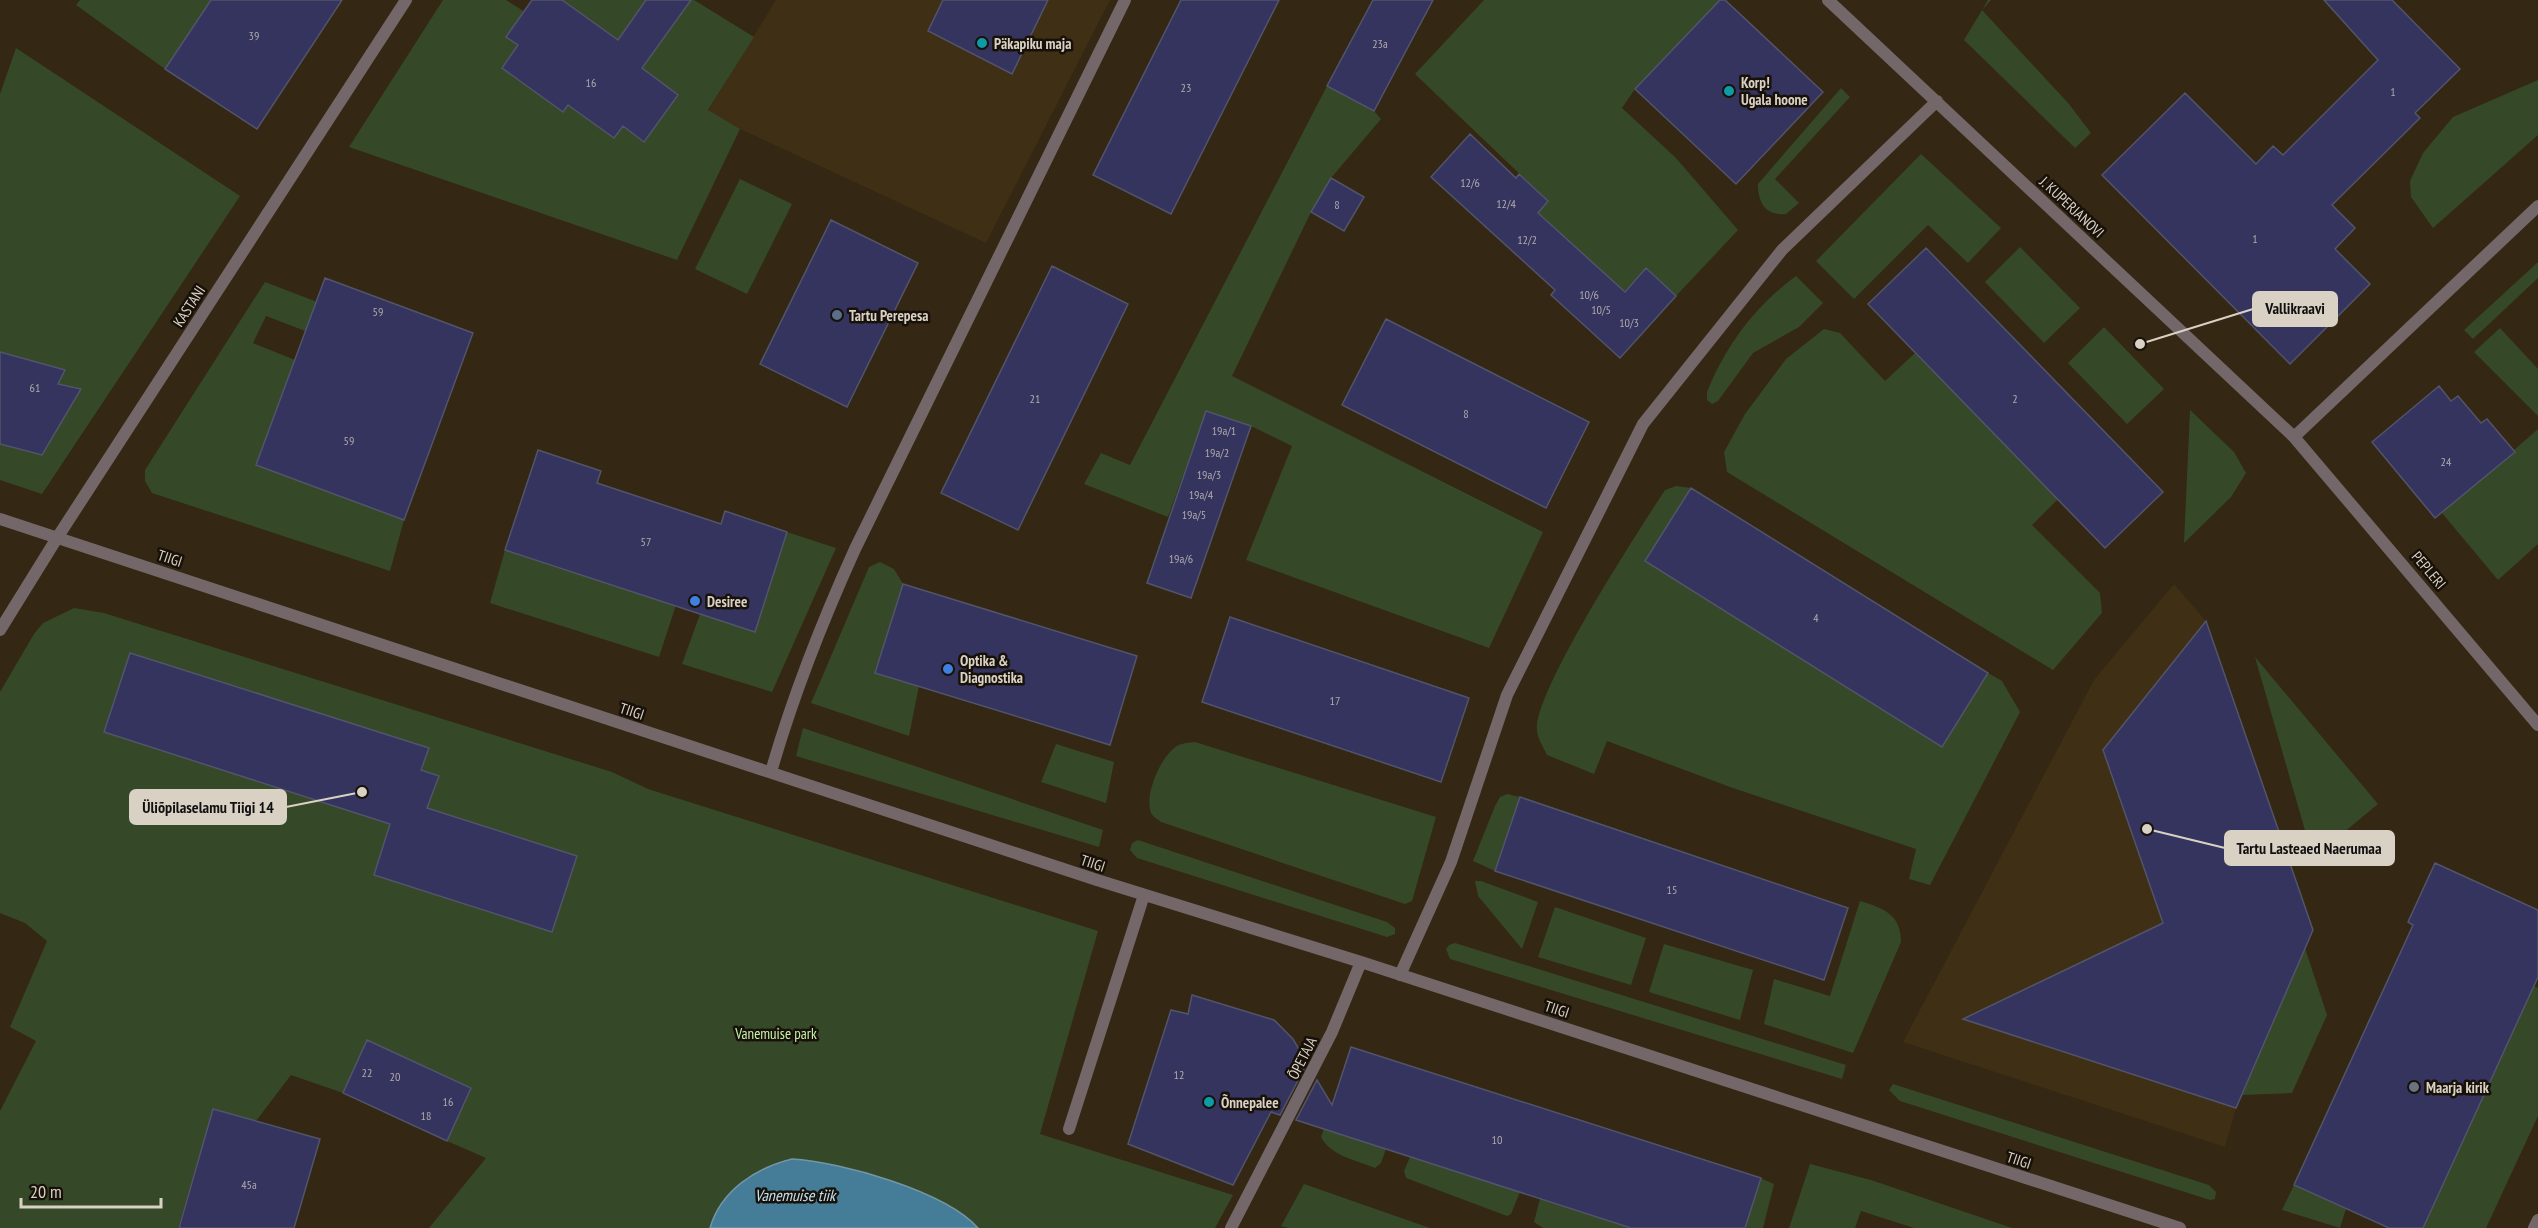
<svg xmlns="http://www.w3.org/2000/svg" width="2538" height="1228" viewBox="0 0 2538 1228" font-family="'PT Sans Narrow',sans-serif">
	<rect width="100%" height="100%" fill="#342713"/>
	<path fill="#3f2f14" d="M776 0H1110L986 243 740 129 708 111Z
		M2174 584 2206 621 2313 930 2236 1108 2225 1147 1903 1042 2094 680Z"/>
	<path fill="#354928" d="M80 0H211L165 69 76 5Z
		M443 0H506L536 19 548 0H694L754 37 708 110 740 129 677 260 349 147Z
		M1484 0H1720L1635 89 1622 108 1676 158 1738 230 1676 296 1646 268 1624 292 1532 219 1548 201 1415 74Z
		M1988 0H1991L1982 10 2069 104 2091 133 2075 148 1964 40Z
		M16 48 240 196 42 494 0 480V94Z
		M2538 80V135L2433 228 2411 197 2410 181 2423 153 2453 117Z
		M1327 86 1374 111 1381 119 1331 178 1311 212 1232 376 1543 532 1489 648 1246 560 1292 446 1251 426 1206 411 1168 517 1084 484 1101 453 1130 465Z
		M1841 88 1850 97 1775 179 1799 203 1786 214C1765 216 1758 202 1758 184Z
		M1921 154 2001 228 1968 263 1928 225 1854 299 1816 261Z
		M740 179 792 204 747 294 695 269Z
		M2020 247 2080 308 2044 343 1985 282Z
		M2538 262V278L2473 339 2464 330Z
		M1796 276 1823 303 1799 327 1753 353 1718 401 1712 404 1707 400V392C1726 345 1755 306 1796 276Z
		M265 282 333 308 321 337 266 316 253 343 295 360 256 465 404 520 390 571 152 493 145 481V470Z
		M2104 327 2164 389 2127 424 2068 363Z
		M2500 328 2538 369V416L2474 352Z
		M1824 329 1840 333 1885 381 1915 353 2058 499 2032 525 2100 593 2102 613 2053 670 1727 472 1724 452 1745 414 1786 359Z
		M2190 410 2234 452 2246 473 2231 497 2184 543Z
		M2538 429V544L2498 580 2442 513Z
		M1676 486 1691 488 1645 561 1942 747 1988 673 2002 681 2020 712 1930 885 1909 879 1916 849 1730 787 1607 741 1594 774 1547 755C1544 748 1537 738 1537 730 1533 693 1640 528 1665 490Z
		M787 532 836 548 772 692 682 664 700 614 755 631Z
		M505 550 676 605 659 657 490 603Z
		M880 562 894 569 903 584 875 673 919 686 909 736 811 703 869 567Z
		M74 608 104 613 612 772 648 789 1098 931 1040 1134 1233 1195 1215 1228H429L486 1158 447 1141 471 1088 367 1041 343 1093 291 1075 256 1121 213 1109 178 1228H0V1111L36 1041 10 1027 47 941 25 923 0 913V692L34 634 43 623Z
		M2255 657 2378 804 2313 858Z
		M803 728 1103 830 1099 847 796 756Z
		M1195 742 1436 817 1412 901 1405 904 1161 822C1156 818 1151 816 1150 809 1146 792 1160 760 1173 749 1179 743 1186 743 1195 742Z
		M1056 744 1114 762 1106 803 1041 782Z
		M1507 794 1520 797 1495 871 1473 861 1495 806 1500 797Z
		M1138 840 1387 922 1395 928V934L1387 937 1137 858 1130 850 1132 843Z
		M1475 881H1481L1538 902 1522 949 1478 896Z
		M1860 901C1883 908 1901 914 1901 942L1853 1053 1764 1024 1774 979 1830 996Z
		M1555 907 1646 938 1631 985 1538 957Z
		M1455 943 1846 1065 1842 1079 1450 959 1446 949 1449 945Z
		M1664 944 1753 970 1740 1020 1649 992Z
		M2305 948 2327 1015 2292 1093 2242 1095Z
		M2534 986 2538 988V1116L2486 1228H2423Z
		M1893 1084 2209 1185 2216 1192 2215 1199 2210 1200 1900 1101 1889 1090Z
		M1324 1129 1386 1149 1381 1163 1375 1168C1356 1160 1331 1156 1321 1137Z
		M1410 1157 1520 1192 1511 1214 1507 1216 1406 1178 1404 1171Z
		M1810 1164 1871 1180 2012 1228H1914L1861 1211 1855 1228H1789Z
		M1760 1178 1774 1184 1763 1228H1745Z
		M1304 1184 1430 1228H1289L1281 1226Z
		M2294 1185 2346 1209 2340 1228 2282 1210Z
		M1540 1199 1631 1228H1543L1534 1222Z"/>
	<path fill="#457c98" stroke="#7296a6" stroke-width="1.5" d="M792 1159C841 1162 945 1191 978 1228H710C721 1190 756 1168 792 1159Z"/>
	<path fill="#34345e" stroke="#52546b" stroke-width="1.5" d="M211 0H342L257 129 165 69Z
		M532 0H562L618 40 646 0H691L642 68 678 95 644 142 623 126 614 138 568 105 563 112 502 68 518 45 506 37Z
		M943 0H1048L1012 74 928 31Z
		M1181 0H1279L1171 214 1093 175Z
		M1373 0H1433L1374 111 1327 86Z
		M1720 0H1725L1823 92 1736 184 1635 89Z
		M2324 0H2392L2460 69 2415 113 2420 118 2332 205 2355 228 2335 249 2370 284 2290 364 2102 175 2185 93 2256 164 2273 146 2283 155 2378 60Z
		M1470 134 1516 178 1519 174 1548 201 1538 213 1625 292 1646 268 1676 296 1620 358 1551 295 1555 290 1431 177Z
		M1331 178 1364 197 1344 231 1311 212Z
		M831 220 918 263 847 407 760 364Z
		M1926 248 2163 492 2105 548 1868 304Z
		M1052 266 1128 304 1018 530 941 493Z
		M325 278 473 333 404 520 256 465Z
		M1386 319 1589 422 1546 508 1342 405Z
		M0 352 65 370 58 384 81 389 42 455 0 444Z
		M2439 386 2451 401 2458 396 2481 423 2487 419 2515 452 2435 518 2372 442Z
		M1206 411 1251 426 1191 598 1147 583Z
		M538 450 601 471 597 483 721 524 725 511 787 532 755 632 505 550Z
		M1691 488 1988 673 1942 747 1645 561Z
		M903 584 1137 656 1110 745 875 673Z
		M1230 617 1469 698 1441 782 1202 702Z
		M2206 621 2313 930 2236 1108 1963 1019 2163 923 2103 750Z
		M130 653 429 748 421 770 439 776 427 808 577 856 552 932 374 875 390 824 104 732Z
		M1520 797 1848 908 1824 980 1495 871Z
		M2435 863 2538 910V977L2423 1228H2389L2294 1185 2413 925 2408 922Z
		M1192 995 1274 1020 1293 1039 1307 1063 1280 1115 1271 1112 1233 1185 1128 1144 1171 1010 1188 1014Z
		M367 1040 471 1088 447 1141 343 1093Z
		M1351 1047 1761 1178 1745 1228H1631L1296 1120 1317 1080 1332 1105Z
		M213 1109 320 1139 294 1228H179Z"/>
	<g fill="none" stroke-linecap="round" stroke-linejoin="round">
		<path stroke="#74676a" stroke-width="12" d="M1828 0 2294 437 2538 725
			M2294 437 2538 206
			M0 519 1097 880 1361 962 2180 1228
			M0 630 57 538 406 0
			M771 772C793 695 822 622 855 549L1125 0
			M1400 975 1451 862 1507 695 1643 424 1782 250 1937 101
			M1069 1129 1144 895
			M1231 1228 1332 1032 1361 962
			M2534 1228 2538 1220"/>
	</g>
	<g fill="#0f9aa8" stroke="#171109" stroke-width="2">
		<circle cx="982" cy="43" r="6"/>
		<circle cx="1729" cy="91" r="6"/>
		<circle cx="1209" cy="1102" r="6"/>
	</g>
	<circle fill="#5c6f8a" stroke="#171109" stroke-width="2" cx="837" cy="315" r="6"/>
	<g fill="#3f7fe0" stroke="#171109" stroke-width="2">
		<circle cx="695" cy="601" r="6"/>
		<circle cx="948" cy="669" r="6"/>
	</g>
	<circle fill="#6b7280" stroke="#171109" stroke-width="2" cx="2414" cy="1087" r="6"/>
	<g text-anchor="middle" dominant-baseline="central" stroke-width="5" stroke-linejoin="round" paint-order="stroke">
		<g font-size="12" fill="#b0aaab">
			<text x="254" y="35">39</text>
			<text x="1380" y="43">23a</text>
			<text x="591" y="82">16</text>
			<text x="1186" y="87">23</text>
			<text x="2393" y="91">1</text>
			<text x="1470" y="182">12/6</text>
			<text x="1506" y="203">12/4</text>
			<text x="1337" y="204">8</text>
			<text x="2255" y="238">1</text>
			<text x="1527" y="239">12/2</text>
			<text x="1589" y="294">10/6</text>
			<text x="1601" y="309">10/5</text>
			<text x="378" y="311">59</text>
			<text x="1629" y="322">10/3</text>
			<text x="35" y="387">61</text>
			<text x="1035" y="398">21</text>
			<text x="2015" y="398">2</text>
			<text x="1466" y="413">8</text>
			<text x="1224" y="430">19a/1</text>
			<text x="349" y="440">59</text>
			<text x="1217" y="452">19a/2</text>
			<text x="2446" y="461">24</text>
			<text x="1209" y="474">19a/3</text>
			<text x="1201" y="494">19a/4</text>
			<text x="1194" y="514">19a/5</text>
			<text x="646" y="541">57</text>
			<text x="1181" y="558">19a/6</text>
			<text x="1816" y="617">4</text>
			<text x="1335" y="700">17</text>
			<text x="1672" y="889">15</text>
			<text x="367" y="1072">22</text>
			<text x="1179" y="1074">12</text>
			<text x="395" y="1076">20</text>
			<text x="448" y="1101">16</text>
			<text x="426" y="1115">18</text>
			<text x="1497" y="1139">10</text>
			<text x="249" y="1184">45a</text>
		</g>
		<g font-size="15" font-weight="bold" fill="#dad1c5" stroke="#171109" text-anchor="start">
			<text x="994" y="43">Päkapiku maja</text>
			<text x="1741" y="82">Korp!<tspan x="1741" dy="17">Ugala hoone</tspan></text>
			<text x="849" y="315">Tartu Perepesa</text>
			<text x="707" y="601">Desiree</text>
			<text x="960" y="660">Optika &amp;<tspan x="960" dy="17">Diagnostika</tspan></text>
			<text x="2426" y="1087">Maarja kirik</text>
			<text x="1221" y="1102">Õnnepalee</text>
		</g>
		<g font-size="15" fill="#dad1c5" stroke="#171109">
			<text transform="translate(2072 207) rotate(43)">J. KUPERJANOVI</text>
			<text transform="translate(189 306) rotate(-57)">KASTANI</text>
			<text transform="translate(170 558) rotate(18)">TIIGI</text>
			<text transform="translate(2429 570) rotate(50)">PEPLERI</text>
			<text transform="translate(632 711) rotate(18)">TIIGI</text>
			<text transform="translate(1093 863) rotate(18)">TIIGI</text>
			<text transform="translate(1557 1009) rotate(18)">TIIGI</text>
			<text transform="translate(1302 1058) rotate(-63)">ÕPETAJA</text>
			<text transform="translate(2019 1160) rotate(18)">TIIGI</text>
		</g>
		<g font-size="15" fill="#c6f1ab" stroke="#171109">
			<text x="776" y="1033">Vanemuise park</text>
		</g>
		<g font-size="16" font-style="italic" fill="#c3e3f4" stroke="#171109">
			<text x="795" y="1195">Vanemuise tiik</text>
		</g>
	</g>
	<path fill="none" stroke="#dad1c5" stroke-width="2" d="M2140 344L2253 309M362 792L286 807M2147 829L2225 848"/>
	<g fill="#dad1c5" stroke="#171109" stroke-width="2">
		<circle cx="2140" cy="344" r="6"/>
		<circle cx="362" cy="792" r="6"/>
		<circle cx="2147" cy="829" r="6"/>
	</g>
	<g fill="#dad1c5" stroke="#dad1c5" stroke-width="2">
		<rect x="2253" y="292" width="84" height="34" rx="6"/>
		<rect x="130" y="790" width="156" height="34" rx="6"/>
		<rect x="2225" y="831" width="169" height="34" rx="6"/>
	</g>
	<g font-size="16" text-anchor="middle" font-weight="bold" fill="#111">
		<text x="2295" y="314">Vallikraavi</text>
		<text x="208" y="813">Üliõpilaselamu Tiigi 14</text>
		<text x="2309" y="854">Tartu Lasteaed Naerumaa</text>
	</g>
	<path d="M21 1198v9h140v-9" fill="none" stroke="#dad1c5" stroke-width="3"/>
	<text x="30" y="1198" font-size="18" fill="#dad1c5" stroke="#171109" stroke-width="4.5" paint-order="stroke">20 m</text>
</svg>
